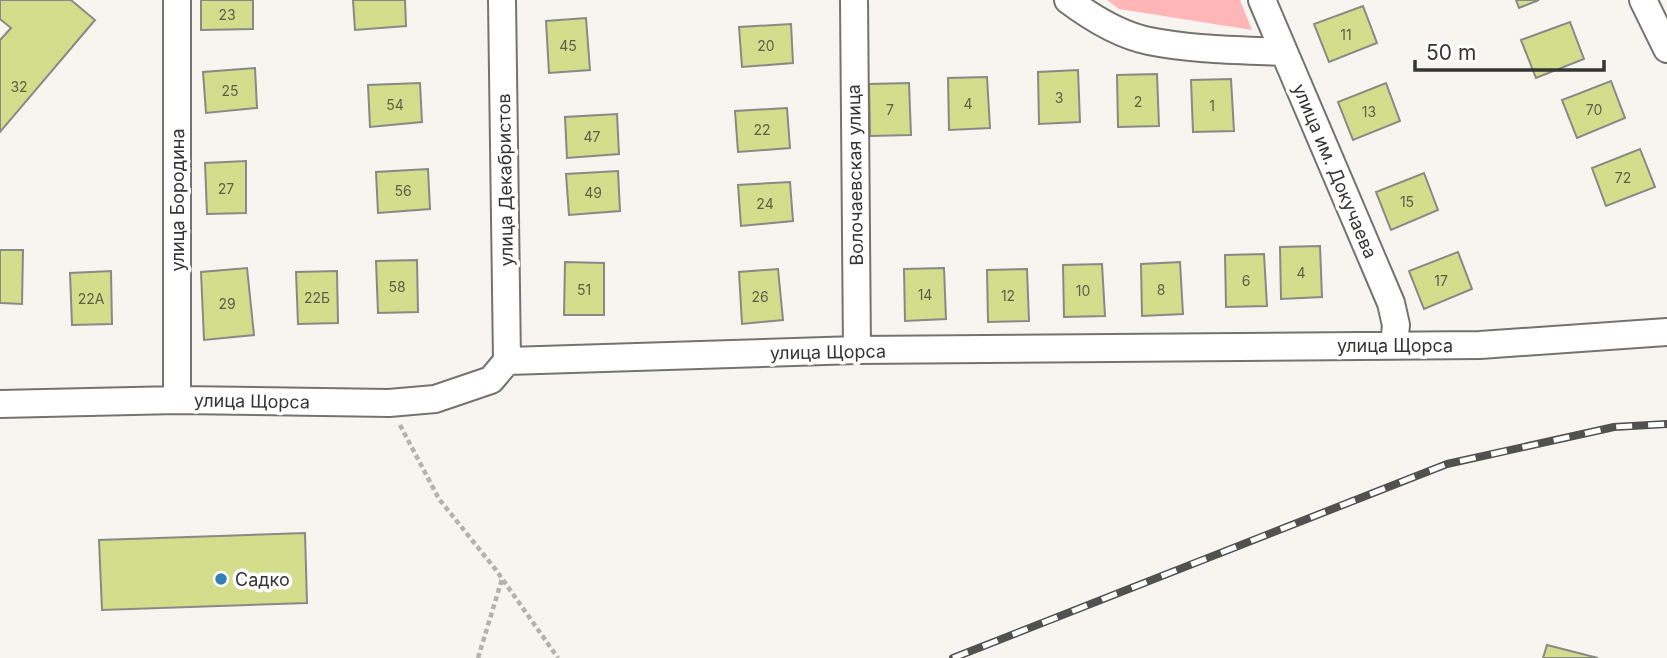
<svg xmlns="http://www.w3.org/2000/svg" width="1667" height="658" viewBox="0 0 1667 658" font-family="Inter,sans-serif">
	<rect width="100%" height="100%" fill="#f8f5f1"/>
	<path fill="#ffb6b7" d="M1107 0H1240L1252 30 1119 9Z"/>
	<path fill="#d4dd8c" stroke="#898985" stroke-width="2" d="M0 0H71L95 20 0 132V40L11 28 0 19Z
		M201 0H253V29L201 30Z
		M353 0H405L406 26 355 30Z
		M1516 0H1539L1519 8Z
		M1363 6 1377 43 1329 62 1314 24Z
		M586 18 590 70 549 73 546 21Z
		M1570 22 1584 59 1536 78 1521 40Z
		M791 24 793 63 742 67 739 27Z
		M255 68 257 108 206 113 203 72Z
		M1078 70 1080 122 1039 124 1038 72Z
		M1157 74 1159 126 1118 127 1117 75Z
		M987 77 990 128 949 130 948 78Z
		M1231 79 1234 131 1193 132 1191 80Z
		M1611 81 1625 118 1577 138 1562 100Z
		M420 83 422 122 370 127 368 85Z
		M909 83 911 135 870 136 869 84Z
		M1386 83 1400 121 1353 140 1338 102Z
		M787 108 790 148 738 152 735 111Z
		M617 114 619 154 567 158 565 117Z
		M1640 149 1655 187 1606 206 1592 168Z
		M246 161V213L207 214 205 163Z
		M428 169 430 209 378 213 376 172Z
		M618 171 620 211 569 215 566 174Z
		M1424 173 1438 210 1391 230 1376 192Z
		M790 182 793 221 741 226 738 185Z
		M1320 246 1322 297 1281 299 1280 247Z
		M0 250H23L22 304 0 303Z
		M1458 252 1472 289 1424 309 1409 271Z
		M1264 254 1267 306 1226 307 1225 255Z
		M417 260 418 312 378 313 376 261Z
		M565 262 604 263V315H564Z
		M1180 262 1183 314 1142 316 1141 264Z
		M1102 264 1105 316 1064 317 1063 265Z
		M247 268 254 335 204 340 201 272Z
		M944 268 946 319 905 321 904 269Z
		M778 269 783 320 742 324 739 272Z
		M1027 269 1029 321 988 322 987 270Z
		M111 271 112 324 72 325 70 273Z
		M337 271 338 323 298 324 296 272Z
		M305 533 307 603 102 610 99 540Z
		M1547 645 1598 658H1543Z"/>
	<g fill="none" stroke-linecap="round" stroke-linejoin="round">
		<g stroke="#757370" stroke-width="30">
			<path id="minor" d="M502 0 507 361
				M854 0 857 350
				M1068 0C1092 18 1120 35 1149 41 1193 50 1240 50 1284 52
				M1262 0 1391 303 1396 325 1394 344
				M1643 0 1667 49
				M177 400V0
				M0 404 177 400 389 403 435 399 491 380 507 361 857 350 1480 345 1667 332"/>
		</g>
		<path stroke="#b4b1ae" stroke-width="4.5" stroke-dasharray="5 3.5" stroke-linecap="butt" d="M400 425 439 499 496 570 558 658
			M478 658 502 579"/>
		<use href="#minor" stroke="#fff" stroke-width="26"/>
		<g stroke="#535150" stroke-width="8">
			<path id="rail" d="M953 658 1447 464 1614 427 1667 424"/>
		</g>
		<use href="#rail" stroke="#fff" stroke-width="5" stroke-dasharray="16" stroke-linecap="butt"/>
	</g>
	<circle fill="#3280b2" stroke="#fff" stroke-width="2.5" cx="221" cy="579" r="7"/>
	<g text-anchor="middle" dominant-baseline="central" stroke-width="7" stroke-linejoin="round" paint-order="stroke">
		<g font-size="14" fill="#5e5f4a">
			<text x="227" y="14">23</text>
			<text x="1346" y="34">11</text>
			<text x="568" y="45">45</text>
			<text x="766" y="45">20</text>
			<text x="19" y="86">32</text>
			<text x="230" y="90">25</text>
			<text x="1059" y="97">3</text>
			<text x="1138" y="101">2</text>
			<text x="968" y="103">4</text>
			<text x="395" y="104">54</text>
			<text x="1212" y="105">1</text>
			<text x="890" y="109">7</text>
			<text x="1594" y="109">70</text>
			<text x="1369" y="111">13</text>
			<text x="762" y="129">22</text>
			<text x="592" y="136">47</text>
			<text x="1623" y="177">72</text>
			<text x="226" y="188">27</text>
			<text x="403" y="190">56</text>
			<text x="593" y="192">49</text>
			<text x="1407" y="201">15</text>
			<text x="765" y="203">24</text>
			<text x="1301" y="272">4</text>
			<text x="1246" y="280">6</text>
			<text x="1441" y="280">17</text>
			<text x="397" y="286">58</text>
			<text x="584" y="289">51</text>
			<text x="1161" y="289">8</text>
			<text x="1083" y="290">10</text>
			<text x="925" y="294">14</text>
			<text x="1008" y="295">12</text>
			<text x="760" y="296">26</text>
			<text x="317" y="297">22Б</text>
			<text x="91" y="298">22А</text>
			<text x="227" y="303">29</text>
		</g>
		<g font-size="18" fill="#363534" stroke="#fff">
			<text transform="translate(1335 171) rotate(67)">улица им. Докучаева</text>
			<text transform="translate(855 175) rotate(-91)">Волочаевская улица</text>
			<text transform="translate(505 180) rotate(-91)">улица Декабристов</text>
			<text transform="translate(177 200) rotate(-90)">улица Бородина</text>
			<text x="1395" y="345">улица Щорса</text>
			<text transform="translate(828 352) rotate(-1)">улица Щорса</text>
			<text transform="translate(252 401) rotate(1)">улица Щорса</text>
		</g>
		<g font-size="18" fill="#363534" stroke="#fff" text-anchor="start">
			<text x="235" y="579">Садко</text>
		</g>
	</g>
	<path d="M1415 60v10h189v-10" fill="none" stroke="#363534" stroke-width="3.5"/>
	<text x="1426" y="60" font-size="21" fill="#363534" stroke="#ffffff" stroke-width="5" paint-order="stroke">50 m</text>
</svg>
